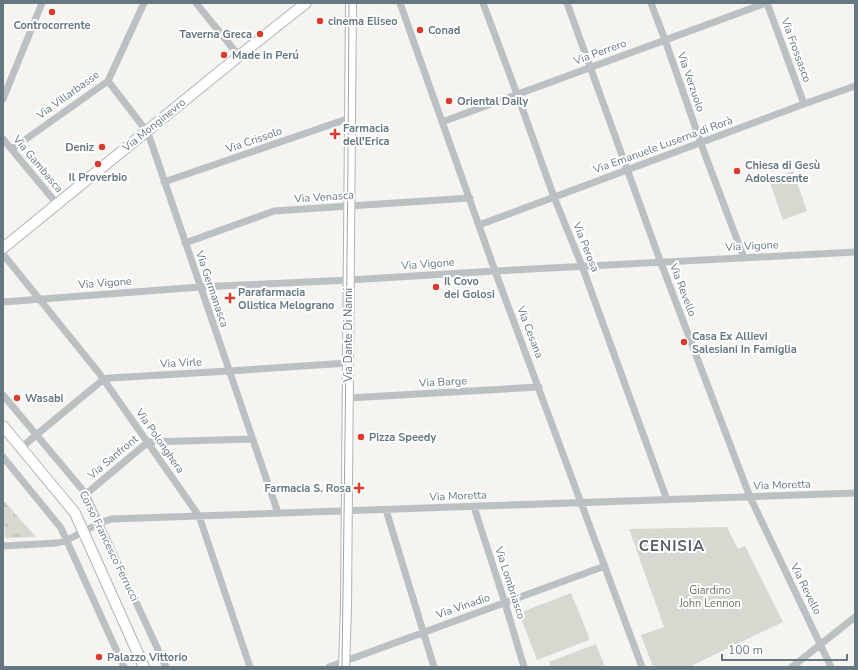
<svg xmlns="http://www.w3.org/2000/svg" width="858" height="670" viewBox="0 0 858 670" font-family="'Nunito Sans',sans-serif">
	<defs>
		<pattern id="grass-tufts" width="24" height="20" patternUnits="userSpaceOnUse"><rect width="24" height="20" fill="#d5d9d0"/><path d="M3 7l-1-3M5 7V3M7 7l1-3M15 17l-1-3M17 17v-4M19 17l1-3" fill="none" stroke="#b0b5ae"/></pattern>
	</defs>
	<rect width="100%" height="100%" fill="#f5f4f1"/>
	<path fill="url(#grass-tufts)" d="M3 500 36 537 5 538Z"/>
	<path fill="#d5d9d0" d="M793 171 807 211 783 220 769 180Z
		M727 527 738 549 745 546 783 622 689 667H653L641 635 664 627 629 529Z
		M571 593 588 634 589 640 537 660 519 613Z
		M596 644 605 667H551L549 662Z"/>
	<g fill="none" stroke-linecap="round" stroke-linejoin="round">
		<g stroke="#aeb5b8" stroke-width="12">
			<path id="secondary" d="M3 248 239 56 306 3
				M3 426 75 513 144 667
				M344 667 346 607 351 3"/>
		</g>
		<path stroke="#bbc1c3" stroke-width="7" d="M196 3 239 56
			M400 3 495 271 642 667
			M483 3 517 94 554 197 582 266 667 500
			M567 3 661 263 750 497 831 667
			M651 3 665 40 704 152 744 258
			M767 3 804 104
			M108 81 148 133 278 513
			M3 99 42 3
			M442 122 766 3
			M3 139 57 204
			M12 149 108 81 144 3
			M164 182 350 118
			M479 225 804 104 855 86
			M185 243 274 211 470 198
			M3 254 99 373 199 516 250 667
			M3 302 200 287 349 280 495 271 855 252
			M3 395 86 494 166 667
			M348 398 539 387
			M21 448 41 431 99 383 104 379 110 378 229 371 348 363
			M3 457 61 528 124 667
			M86 494 148 442 252 439
			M474 507 505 603 524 667
			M386 510 434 667
			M3 546 57 543 67 540 100 523 111 519 855 493
			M329 667 605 566
			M792 667 855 617"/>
		<use href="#secondary" stroke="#fff" stroke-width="10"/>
		<path stroke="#9da5a9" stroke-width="1" d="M342 667C345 446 348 224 349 3"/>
	</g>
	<g fill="#db3b2b" stroke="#fff" stroke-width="1.5">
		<circle cx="52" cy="12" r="4"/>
		<circle cx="320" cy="21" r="4"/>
		<circle cx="420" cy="30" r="4"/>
		<circle cx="260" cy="34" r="4"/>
		<circle cx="224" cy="55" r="4"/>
		<circle cx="449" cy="101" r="4"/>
		<path d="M333 128h4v4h4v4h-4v4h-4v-4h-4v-4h4z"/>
		<circle cx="102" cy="147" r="4"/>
		<circle cx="98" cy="164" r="4"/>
		<circle cx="737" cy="171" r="4"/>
		<circle cx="436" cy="287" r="4"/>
		<path d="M228 292h4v4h4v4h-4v4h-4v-4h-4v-4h4z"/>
		<circle cx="684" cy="342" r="4"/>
		<circle cx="17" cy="398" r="4"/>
		<circle cx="361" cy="437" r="4"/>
		<path d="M357 482h4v4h4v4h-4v4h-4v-4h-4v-4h4z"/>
		<circle cx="99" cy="657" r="4"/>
	</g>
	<g text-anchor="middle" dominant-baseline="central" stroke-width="4" stroke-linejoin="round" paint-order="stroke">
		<g font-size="11" font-weight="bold" fill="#657881" stroke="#fff" text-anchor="start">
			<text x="328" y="21">cinema Eliseo</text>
			<text x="52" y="25" text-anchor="middle">Controcorrente</text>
			<text x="428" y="30">Conad</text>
			<text x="252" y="34" text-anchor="end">Taverna Greca</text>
			<text x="232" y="55">Made in Perú</text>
			<text x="457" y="101">Oriental Daily</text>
			<text x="343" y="128">Farmacia<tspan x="343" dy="13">dell'Erica</tspan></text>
			<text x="94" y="147" text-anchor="end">Deniz</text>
			<text x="745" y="165">Chiesa di Gesù<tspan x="745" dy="13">Adolescente</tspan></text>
			<text x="98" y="177" text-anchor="middle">Il Proverbio</text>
			<text x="444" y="281">Il Covo<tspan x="444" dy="13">dei Golosi</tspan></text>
			<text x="238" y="292">Parafarmacia<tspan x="238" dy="13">Olistica Melograno</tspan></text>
			<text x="692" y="336">Casa Ex Allievi<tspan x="692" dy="13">Salesiani In Famiglia</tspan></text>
			<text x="25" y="398">Wasabi</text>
			<text x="369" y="437">Pizza Speedy</text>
			<text x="351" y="488" text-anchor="end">Farmacia S. Rosa</text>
			<text x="107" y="657">Palazzo Vittorio</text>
		</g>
		<g font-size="11" fill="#657881" stroke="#fff">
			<text transform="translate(796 50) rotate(70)">Via Frossasco</text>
			<text transform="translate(600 52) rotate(-20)">Via Perrero</text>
			<text transform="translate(691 82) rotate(71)">Via Verzuolo</text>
			<text transform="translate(68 95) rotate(-36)">Via Villarbasse</text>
			<text transform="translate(154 125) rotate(-39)">Via Monginevro</text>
			<text transform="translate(254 140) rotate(-19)">Via Crissolo</text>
			<text transform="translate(663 145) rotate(-20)">Via Emanuele Luserna di Rorà</text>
			<text transform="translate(38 164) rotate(50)">Via Gambasca</text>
			<text transform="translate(324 197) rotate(-4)">Via Venasca</text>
			<text transform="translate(752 246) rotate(-3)">Via Vigone</text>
			<text transform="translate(586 247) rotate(68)">Via Perosa</text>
			<text transform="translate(428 264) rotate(-4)">Via Vigone</text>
			<text transform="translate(105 283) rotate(-4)">Via Vigone</text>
			<text transform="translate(212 289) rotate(71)">Via Germanasca</text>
			<text transform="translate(683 290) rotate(69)">Via Revello</text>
			<text transform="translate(530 332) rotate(69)">Via Cesana</text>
			<text transform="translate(348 335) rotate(-90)">Via Dante Di Nanni</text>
			<text transform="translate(181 363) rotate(-3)">Via Virle</text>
			<text transform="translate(443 382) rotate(-3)">Via Barge</text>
			<text transform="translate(160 441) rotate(55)">Via Polonghera</text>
			<text transform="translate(113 457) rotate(-40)">Via Sanfront</text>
			<text transform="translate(782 485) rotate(-2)">Via Moretta</text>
			<text transform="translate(458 496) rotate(-2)">Via Moretta</text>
			<text transform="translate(109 546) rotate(64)">Corso Francesco Ferrucci</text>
			<text transform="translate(510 583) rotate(72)">Via Lombriasco</text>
			<text transform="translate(806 589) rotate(64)">Via Revello</text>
			<text transform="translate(463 606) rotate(-19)">Via Vinadio</text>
		</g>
		<g font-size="11" fill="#6b7863" stroke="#fff">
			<text x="710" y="590">Giardino<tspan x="710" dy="13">John Lennon</tspan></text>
		</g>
		<g font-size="15" font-weight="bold" letter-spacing="1" fill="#526066" stroke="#fff">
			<text x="672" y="546">CENISIA</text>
		</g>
	</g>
	<rect width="858" height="670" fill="none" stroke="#657881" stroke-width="8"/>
	<path d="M722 654v6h125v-6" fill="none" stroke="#657881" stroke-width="2"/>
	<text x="728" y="654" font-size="12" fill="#657881" stroke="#ffffff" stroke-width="3" paint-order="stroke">100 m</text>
</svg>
